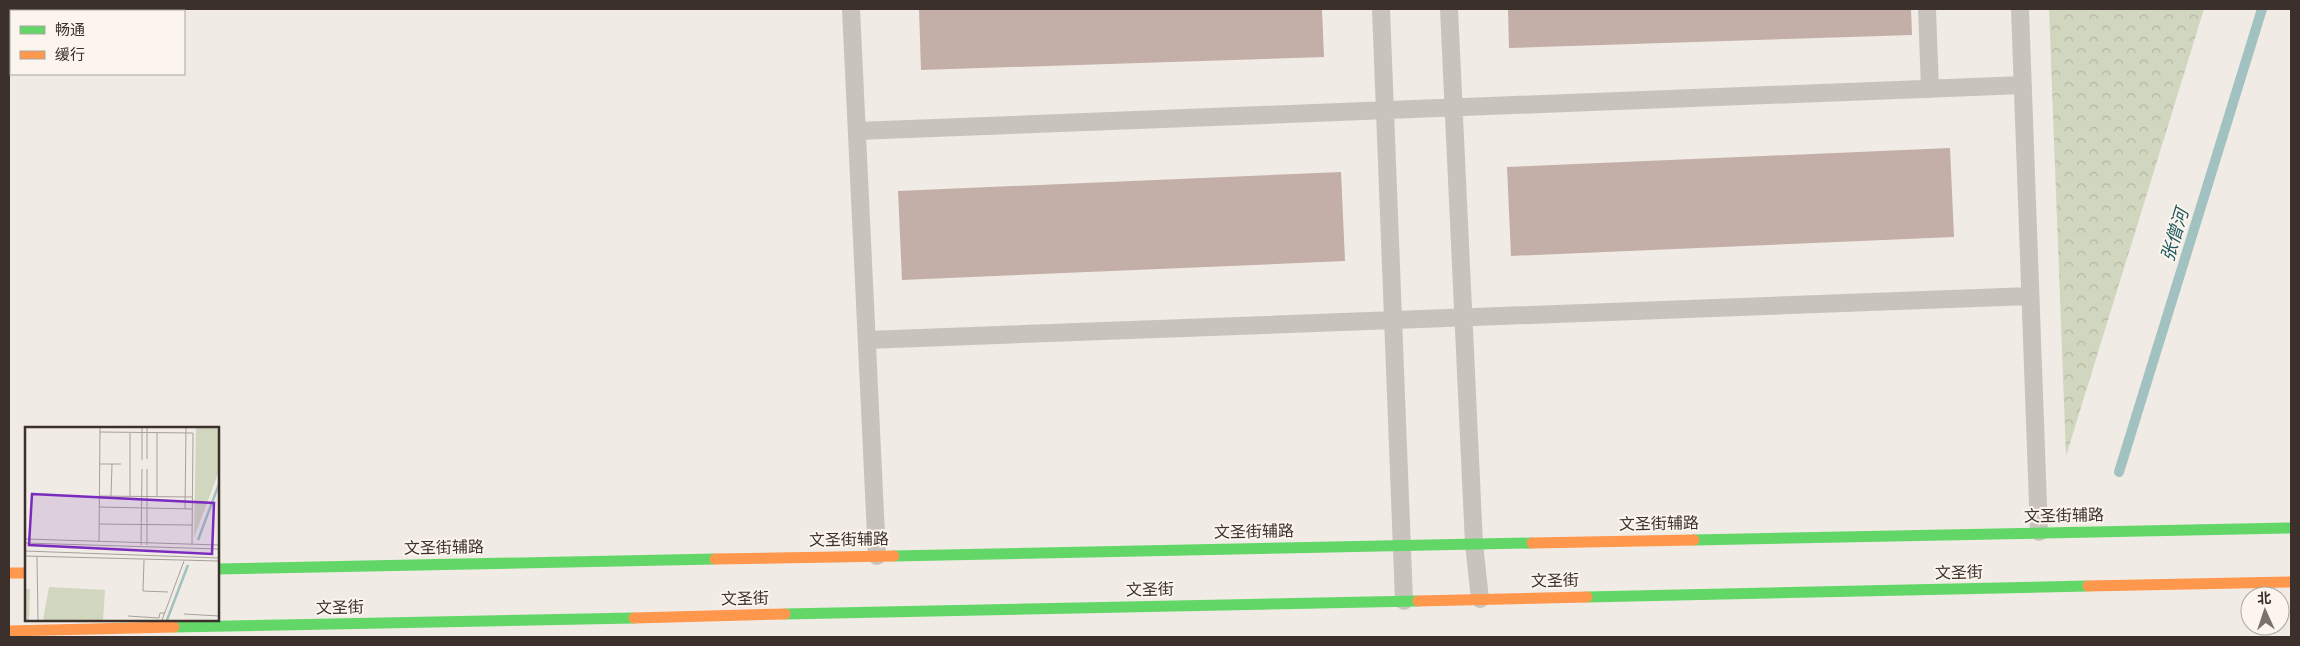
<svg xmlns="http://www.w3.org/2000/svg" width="2300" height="646" viewBox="0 0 2300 646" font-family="'Nunito Sans','Noto Sans SC',sans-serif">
	<defs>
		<pattern id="forest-crowns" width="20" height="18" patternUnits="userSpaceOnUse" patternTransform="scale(1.25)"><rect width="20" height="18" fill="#d1d6bf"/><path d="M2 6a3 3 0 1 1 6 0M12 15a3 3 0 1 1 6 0" fill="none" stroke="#b4b8a4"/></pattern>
	</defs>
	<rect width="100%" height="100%" fill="#f0ebe5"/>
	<path fill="url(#forest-crowns)" d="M2049 9H2204L2066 456Z"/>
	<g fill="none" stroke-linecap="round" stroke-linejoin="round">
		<path stroke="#a1c2c1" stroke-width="10" d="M2119 472 2262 9"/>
	</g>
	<path fill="#c3afa7" d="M919 9H1322L1324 57 921 70Z
		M1508 9H1911L1912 35 1509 48Z
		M1950 148 1954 237 1511 256 1507 167Z
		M1341 172 1345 261 902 280 898 191Z"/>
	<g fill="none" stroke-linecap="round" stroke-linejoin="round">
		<path stroke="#c9c3be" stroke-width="18" d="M851 9 877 556
			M1381 9 1404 601
			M1449 9 1474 544 1480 599
			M1927 9 1930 89
			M2020 9 2039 532
			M857 131 2023 85
			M867 340 2030 296"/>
		<path stroke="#63d668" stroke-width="11" d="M1694 540 2291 528
			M894 556 1532 543
			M218 569 715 559
			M1587 597 2088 586
			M785 614 1418 601
			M174 627 634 618"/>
		<path stroke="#ff974d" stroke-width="11" d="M1532 543 1694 540
			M715 559 894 556
			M9 573H26
			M2088 586 2291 582
			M1418 601 1587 597
			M634 618 785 614
			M9 631 174 627"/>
	</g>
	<g text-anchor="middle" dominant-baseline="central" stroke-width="4" stroke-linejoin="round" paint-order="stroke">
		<g font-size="16" fill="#3b302b" stroke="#fbf5ee">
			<text transform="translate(2064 516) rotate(-1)">文圣街辅路</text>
			<text transform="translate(1659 524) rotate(-1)">文圣街辅路</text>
			<text transform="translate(1254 532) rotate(-1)">文圣街辅路</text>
			<text transform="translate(849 540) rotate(-1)">文圣街辅路</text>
			<text transform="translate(444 548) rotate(-1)">文圣街辅路</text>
			<text transform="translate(1959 573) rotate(-1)">文圣街</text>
			<text transform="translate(1555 581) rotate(-1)">文圣街</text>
			<text transform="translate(1150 590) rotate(-1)">文圣街</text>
			<text transform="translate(745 599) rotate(-1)">文圣街</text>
			<text transform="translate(340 608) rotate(-1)">文圣街</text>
		</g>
		<g font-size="18" font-style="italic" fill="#1f5a5e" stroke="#fbf5ee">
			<text transform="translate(2175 235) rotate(-73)">张僧河</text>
		</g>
	</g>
	<g transform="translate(25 427)">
		<rect width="194" height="194" fill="#f0ebe5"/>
		<path d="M24 160 80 163 78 193H18ZM0 162H5L4 193H0Z" fill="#d1d6bf"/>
		<path d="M171 0H194V44L169 111Z" fill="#d1d6bf"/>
		<path fill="none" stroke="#a1c2c1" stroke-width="2.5" d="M173 113 194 57M142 193 163 138"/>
		<path fill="none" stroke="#a8a09b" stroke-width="1" d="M117 0V33M122 0V32M75 5 168 6 167 117M75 37H96M74 69 167 70M86 69 87 37M105 69V6M132 69V6M74 80 167 82M160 82 161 0M74 97 167 98M0 112 194 118M74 114 75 0M0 116 194 122M116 118 117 42M122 118V42M0 124 194 131M0 129 194 134M12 129 13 193M119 133 118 164 143 165M159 187 194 189M103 189 134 191 135 186H140M137 193 159 134"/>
		<path fill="#7b2cbf" fill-opacity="0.15" stroke="#7b2cbf" stroke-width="2.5" d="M7 67 189 76 187 127 4 118Z"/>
		<rect width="194" height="194" fill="none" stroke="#3b302b" stroke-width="2.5"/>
	</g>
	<rect width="2300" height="646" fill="none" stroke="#3b302b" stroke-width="20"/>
	<rect x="10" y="10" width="175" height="65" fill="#fbf5ee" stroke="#aea6a0"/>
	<rect x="20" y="26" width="25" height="8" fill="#63d668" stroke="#aea6a0"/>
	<text x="55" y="35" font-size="15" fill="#3b302b">畅通</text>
	<rect x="20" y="51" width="25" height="8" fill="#ff974d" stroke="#aea6a0"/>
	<text x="55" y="60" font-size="15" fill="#3b302b">缓行</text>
	<g transform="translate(2265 611) rotate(357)"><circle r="24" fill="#fbf5ee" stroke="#aea6a0"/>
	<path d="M0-4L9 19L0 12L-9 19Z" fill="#7a716c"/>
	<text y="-8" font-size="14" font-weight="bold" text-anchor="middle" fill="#3b302b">北</text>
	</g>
</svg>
